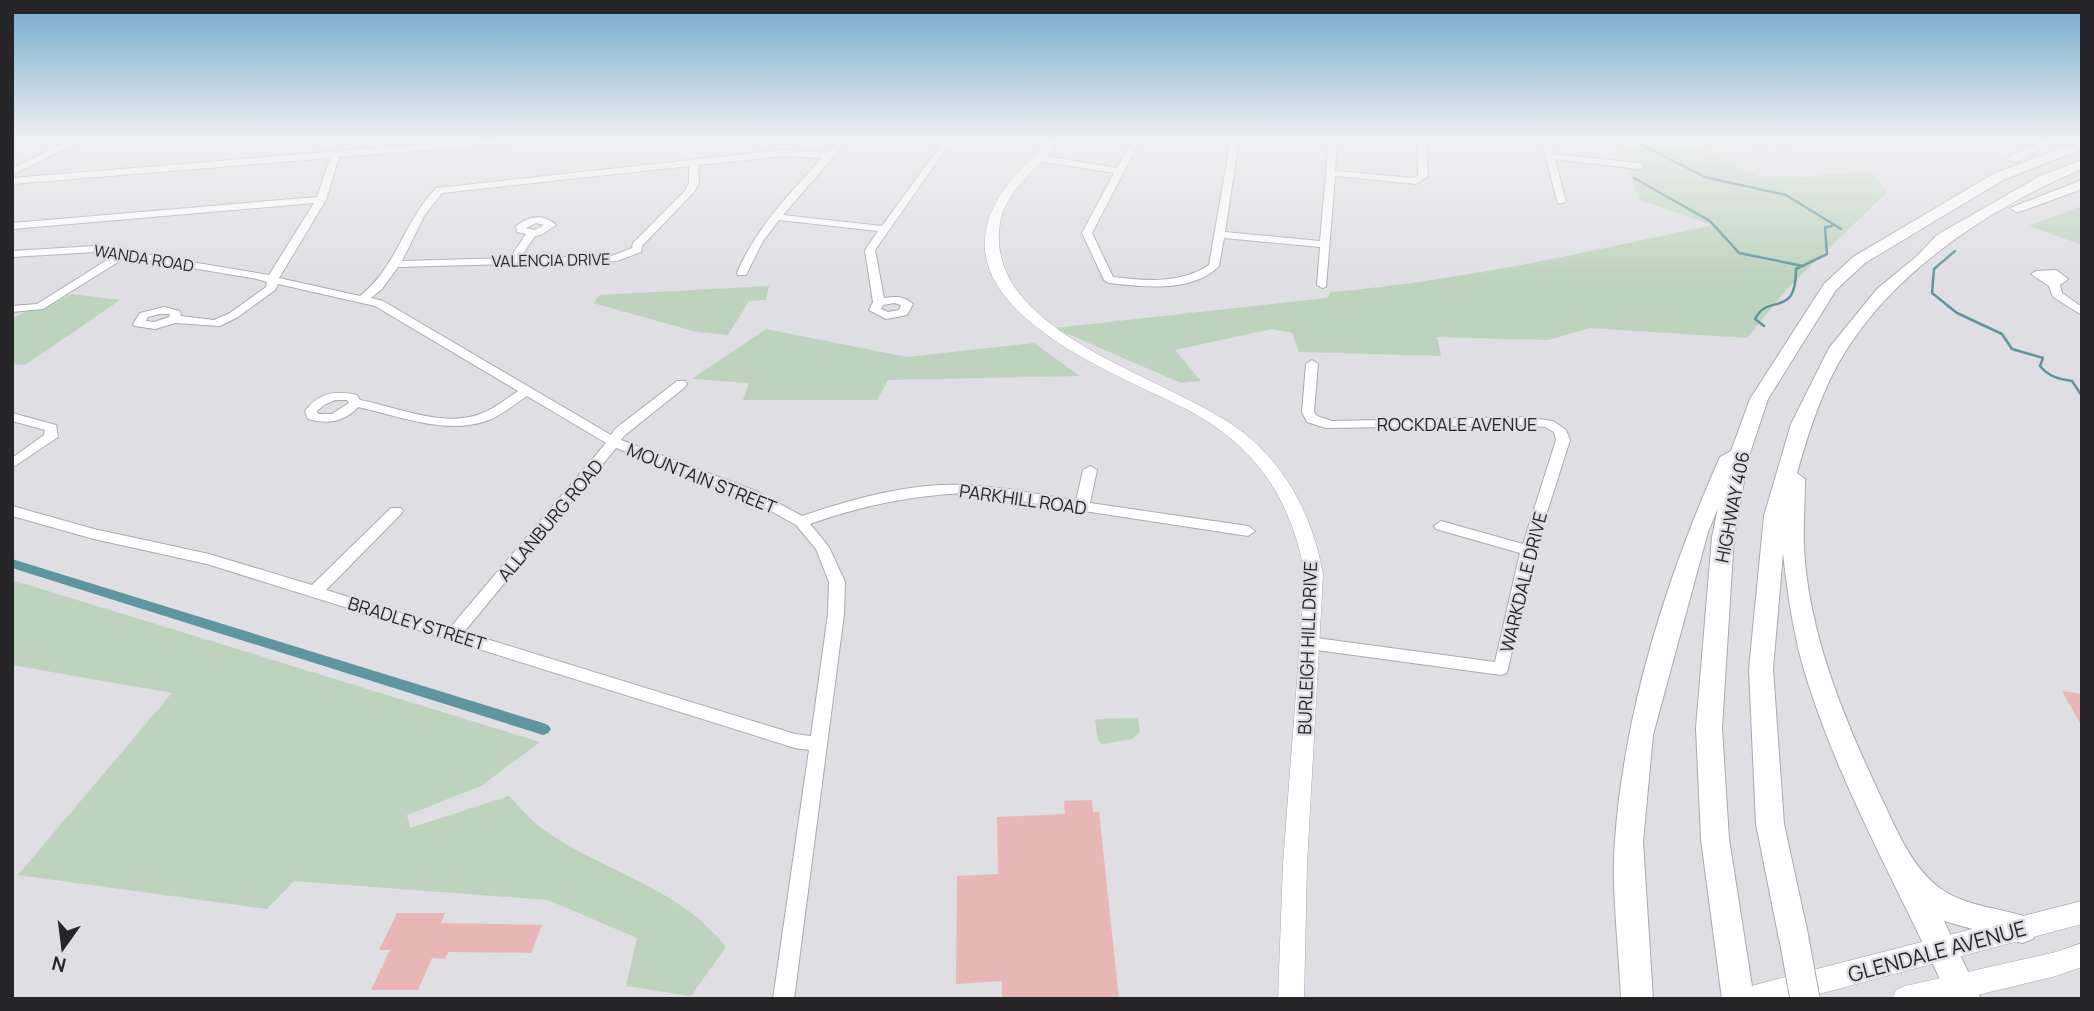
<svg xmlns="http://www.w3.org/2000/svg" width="2094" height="1011" viewBox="0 0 2094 1011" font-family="Manrope,sans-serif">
	<rect width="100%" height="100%" fill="#dedee3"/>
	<path fill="#bdd3bd" d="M1617 139H1682L1685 143 1758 176 1804 177 1871 171 1887 192 1787 289 1747 338 1590 328 1548 340 1437 337 1441 356 1299 352 1292 333 1272 329 1175 350 1201 381 1181 383 1054 328 1327 298 1331 292C1460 281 1586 252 1713 225L1639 200Z
		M2082 206V245L2029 226Z
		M769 286 766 300 749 301 728 335 697 332 593 303 600 295Z
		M72 294 120 300 25 365 12 364V319C31 307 53 305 72 294Z
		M766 329 907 357 1034 343 1080 376 888 380 877 400H743L749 383 692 379Z
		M12 580 540 742 481 786 407 815 410 828 509 796C520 807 531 821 544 830 602 871 681 888 726 947L691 996 626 986 637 938 548 900 294 881 267 909 18 875 172 693 12 665Z
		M1138 718 1140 732 1132 739 1102 744 1098 740 1095 721 1097 719Z"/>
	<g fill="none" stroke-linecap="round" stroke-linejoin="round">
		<path stroke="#5f969d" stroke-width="2.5" d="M1630 139 1705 177 1786 195 1841 229
			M1634 178 1710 221 1739 253 1803 266
			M1955 251 1934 269 1932 293 1957 313 2002 334 2012 349 2043 358 2040 366C2049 377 2059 379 2072 381L2082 396
			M1764 326 1755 319C1768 292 1796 320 1796 269L1827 254 1825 227 1832 226"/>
		<path fill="#5f969d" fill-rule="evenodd" d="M12 559 543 723 548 725 551 729 548 733 543 735 12 568Z"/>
	</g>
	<path fill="#e8b6b4" d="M2062 691 2082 694V727Z
		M1092 800 1093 812H1099L1119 999H1002V981L956 984 957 876 998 874 997 817 1065 814 1064 801Z
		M397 913H445L441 923 542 925 531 953 448 952 445 959 432 958 418 990H371L390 950H379Z"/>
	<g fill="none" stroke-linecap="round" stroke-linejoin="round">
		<g stroke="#aaaaaf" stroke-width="2">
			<path id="minor" d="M75 139H85L12 175V168Z
				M343 139H356L390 147 498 139H528L524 142 339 157 326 200 279 278 360 296C398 265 403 223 436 188L783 150 827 153 841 139H849L783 215 882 226 945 139H953L875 250 884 298C895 296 904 296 913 304L907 315 886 319 869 310 873 302 865 250 878 231 779 220 763 241 746 275H738L737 273C755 229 790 193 822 158L783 156 698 165 699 183 694 192 642 246 641 252 617 261 398 267 382 289 371 298 383 301 611 435 615 429 677 381H685L687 384 685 387 625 435 621 440 756 491 802 516C852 499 911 482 965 485 1002 486 1040 495 1076 501L1083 470 1090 466 1097 470 1090 503 1248 526 1255 531 1248 536 966 493C913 495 860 506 810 524L829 547 845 582 844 614 794 999H773L809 750 795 748 207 564 94 539 12 516V506L94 529 209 554 312 585 391 508H401L403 511 401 514 326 590 450 628 606 443 527 396C515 404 503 414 489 420 447 436 400 416 358 407 344 423 326 424 308 419L305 411C318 393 336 390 357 395L360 400C397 407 443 428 480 414 494 409 506 399 518 391L375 306 278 284 275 290 238 317 220 326 175 323 155 329 135 326 133 324 140 313 164 307 180 311 181 316 214 320 230 313 266 287 267 282 257 279 126 257 43 309 12 312V306L37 304 115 255 95 252 12 257V251L95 246 269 275 314 203 12 229V223L317 197 330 158 12 184V178L376 148ZM689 166V183L685 191 633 243 632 248 612 256 520 258 535 236 541 235 556 225C543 213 529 216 516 226L517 232 526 234 510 258 402 261 424 216 442 193ZM536 223 544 225 535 230 526 228ZM894 303 901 305 899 310 888 312 881 309 883 305ZM160 314H170L169 317 154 322 146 321 148 317ZM335 400H347L349 403 332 414H318L317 411 324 405ZM616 448 746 497 796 525 816 549 829 582 828 614 811 736 795 734 464 632Z
				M1133 139H1141L1092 233 1113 277C1145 281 1181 284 1209 265L1231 139H1239L1225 232 1320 241 1329 139H1337L1335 171 1414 178 1418 175V139H1426L1428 176 1416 184 1335 176 1326 287 1322 288 1317 285 1320 247 1224 238 1219 266C1192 293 1144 287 1109 283L1104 280 1082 233 1114 173 1039 161 1034 158 1039 155 1117 168Z
				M1541 139H1549L1553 154 1639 163 1644 166 1639 169 1555 159 1566 202 1558 204Z
				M1745 139 1773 141 1805 139 1773 147Z
				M2056 270 2068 279 2060 285 2062 293 2082 307V315L2053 297 2049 286 2031 274 2036 271Z
				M1312 360 1318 364 1314 412 1317 416 1332 421 1524 417 1553 421 1566 430 1570 440 1535 550 1507 673 1501 675 1309 649 1303 647 1301 643 1303 639 1309 637 1495 662 1520 553 1436 529 1434 526 1441 521 1523 544 1556 440 1554 432 1545 427 1524 425 1326 428 1307 422 1302 412 1306 364Z
				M12 413 56 425 58 437 12 468V458L44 435 45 430 12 421Z"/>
		</g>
		<g stroke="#aaaaaf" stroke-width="1">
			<path id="major" d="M1051 139H1062C1042 165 1006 188 1000 223 982 338 1181 378 1250 438 1291 474 1314 522 1323 575L1307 864 1304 999H1278L1283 864 1305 575C1296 525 1277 480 1238 445 1223 431 1205 419 1186 409 1121 375 950 314 991 213 1003 183 1030 161 1051 139Z
				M2082 901V924L1800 999H1738L1742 990 1751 986Z
				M2082 943V967L2056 976 1961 999H1892L1896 990 1905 986 2056 952Z"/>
		</g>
		<g stroke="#aaaaaf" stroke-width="2">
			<path id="highway" d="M2041 139H2057L2017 162 2005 159Z
				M2082 140V149L2003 180 1865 263 1836 290 1768 399 1748 459 1734 537 1722 728 1729 839 1754 999H1722L1701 839 1696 728 1712 537 1718 508 1708 532 1653 735 1643 842 1653 999H1621C1619 947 1611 891 1615 839 1625 709 1667 576 1720 457L1731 451 1750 399 1824 284 1853 257 1993 174Z
				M2082 160V169C1995 205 1898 268 1847 349 1823 386 1809 431 1797 473L1805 479C1805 502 1803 526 1804 549 1809 634 1843 716 1879 793 1895 826 1909 863 1937 886 1965 908 2001 907 2033 919L2037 929 2033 939 2022 943 1944 921 1981 999H1949C1902 894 1843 793 1808 683 1794 640 1788 597 1783 553L1773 669 1784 824 1809 939 1805 949 1794 953 1783 949 1779 939 1756 824 1749 669 1764 516 1791 424 1829 348 1877 289 1917 256 1937 235 2040 176Z
				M2082 180V189L2022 211 2017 212 2010 208Z"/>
		</g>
		<use href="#minor" fill="#fff" fill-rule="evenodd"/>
		<use href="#major" fill="#fff" fill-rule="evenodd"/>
		<use href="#highway" fill="#fff" fill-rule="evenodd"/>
		<g stroke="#aaaaaf" stroke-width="31" stroke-linecap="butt">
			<path id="highway-bridge" d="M1794 939 1805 999"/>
		</g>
		<use href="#highway-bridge" stroke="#fff" stroke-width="29"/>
	</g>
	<linearGradient id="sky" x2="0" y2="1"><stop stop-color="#71a8ca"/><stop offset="0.5" stop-color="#f0f0f2"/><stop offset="1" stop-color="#f0f0f2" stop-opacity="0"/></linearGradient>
	<rect width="2094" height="280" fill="url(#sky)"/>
	<g text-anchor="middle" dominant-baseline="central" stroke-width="5" stroke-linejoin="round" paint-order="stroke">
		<g font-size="16" fill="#262628" stroke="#dedee3">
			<text transform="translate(144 258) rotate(9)">WANDA ROAD</text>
			<text transform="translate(551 260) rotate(-1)">VALENCIA DRIVE</text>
		</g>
		<g font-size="18" fill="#262628" stroke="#dedee3">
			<text x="1457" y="424">ROCKDALE AVENUE</text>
			<text transform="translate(702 478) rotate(22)">MOUNTAIN STREET</text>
			<text transform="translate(1023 499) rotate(8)">PARKHILL ROAD</text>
			<text transform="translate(1732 507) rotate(-79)">HIGHWAY 406</text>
			<text transform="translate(550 520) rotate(-50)">ALLANBURG ROAD</text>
			<text transform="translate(1523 582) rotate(-76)">WARKDALE DRIVE</text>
			<text transform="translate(417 623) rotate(17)">BRADLEY STREET</text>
			<text transform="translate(1307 648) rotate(-88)">BURLEIGH HILL DRIVE</text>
		</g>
		<g font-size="21" fill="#262628" stroke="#dedee3">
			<text transform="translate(1937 951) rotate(-15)">GLENDALE AVENUE</text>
		</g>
	</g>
	<rect width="2094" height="1011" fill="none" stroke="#262628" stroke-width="28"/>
	<g transform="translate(63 948) rotate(194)" stroke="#dedee3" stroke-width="5" paint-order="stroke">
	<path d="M0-5L12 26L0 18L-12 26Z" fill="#262628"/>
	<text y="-10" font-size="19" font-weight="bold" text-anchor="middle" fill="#262628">N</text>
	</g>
</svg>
